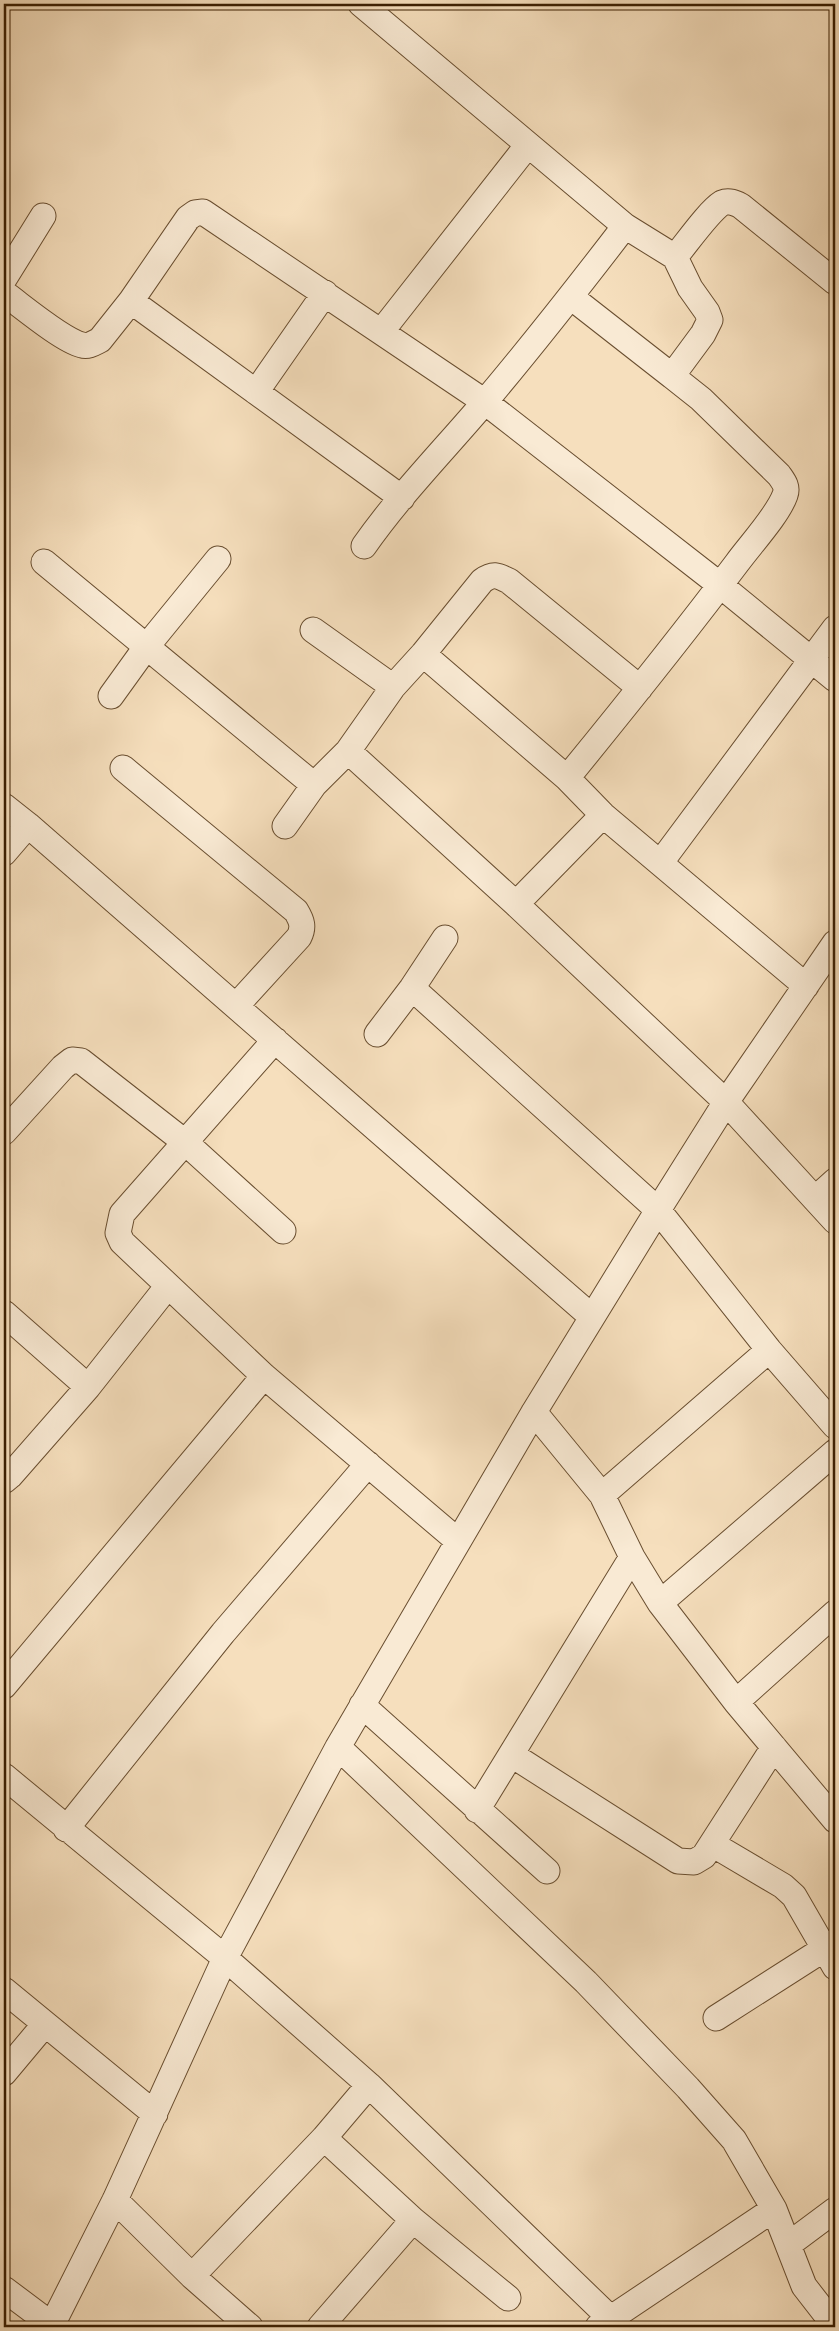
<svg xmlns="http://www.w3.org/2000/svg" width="839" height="2331" viewBox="0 0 839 2331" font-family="'Sorts Mill Goudy',serif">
	<rect width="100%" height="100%" fill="#f6dfbd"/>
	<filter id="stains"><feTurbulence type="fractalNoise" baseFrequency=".004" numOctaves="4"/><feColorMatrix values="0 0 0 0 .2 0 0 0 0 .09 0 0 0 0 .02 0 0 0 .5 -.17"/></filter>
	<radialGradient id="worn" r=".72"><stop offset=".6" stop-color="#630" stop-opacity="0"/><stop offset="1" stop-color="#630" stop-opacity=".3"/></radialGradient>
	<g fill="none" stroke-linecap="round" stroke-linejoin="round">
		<g stroke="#694e30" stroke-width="27">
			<path id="minor" d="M361 4 625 226 675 257C686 244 709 211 722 203 729 200 735 203 741 206L835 282
				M4 279 43 216
				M4 293C22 306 62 340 82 345 88 347 94 343 100 340L131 301 402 498
				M571 297 672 376
				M131 301 188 218 195 213 203 212 485 402 720 585 835 679
				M381 332 527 146
				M256 392 325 293
				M364 546C399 496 443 451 483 404 532 346 579 286 625 226
				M44 562 314 785
				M313 630 393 687
				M423 654 567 778 603 815 806 986
				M111 696 147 646 218 559
				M348 751 516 904 726 1102 835 1221
				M123 768 296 911C302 921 304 927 299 937L236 1006
				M567 778C625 707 682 636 737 563 750 545 778 515 785 495 788 487 784 482 779 475L701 399 672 376 703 334 710 320 707 312 690 288 675 257
				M4 806 28 825 592 1317
				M285 826 314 785 348 751 393 687 423 654 482 581C493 573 497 575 509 581L640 688
				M4 853 28 825
				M661 862 835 628
				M516 904 603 815
				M412 988 658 1210 769 1350 835 1426
				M377 1034 412 988 445 938
				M275 1040 122 1214 118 1233 122 1242 264 1376 458 1541
				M4 1132 63 1067 72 1060 81 1061 186 1143 283 1231
				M815 1199 835 1181
				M4 1313 88 1387
				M534 1412 602 1495 632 1557 660 1603 736 1702 835 1820
				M4 1481 10 1476 88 1387 167 1287
				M602 1495 769 1350
				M660 1603 835 1452
				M4 1686 264 1376
				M736 1702 835 1613
				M362 1705 547 1871
				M338 1747 586 1982 688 2088 734 2140 774 2209 804 2286 835 2326
				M512 1755 678 1861 694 1862 704 1856 774 1747
				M4 1776 225 1958 369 2085 610 2318
				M477 1810 632 1557
				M66 1829 223 1633 368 1464
				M712 1844 783 1886 794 1896 835 1967
				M4 1990 155 2114
				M716 2018 835 1942
				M4 2073 45 2024
				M324 2138 413 2220
				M115 2200 192 2276 250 2327
				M788 2245 835 2210
				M192 2276 324 2138 369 2085
				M4 2289 52 2325
				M51 2327 115 2200 225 1958 338 1747 534 1412 658 1210 726 1102 835 943
				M320 2327 413 2220 508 2298
				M598 2327 774 2209"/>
		</g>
		<use href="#minor" stroke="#f9ead4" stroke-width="25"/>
	</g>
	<rect width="839" height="2331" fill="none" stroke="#f6dfbd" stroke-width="20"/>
	<rect x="5" y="5" width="829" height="2321" fill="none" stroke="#3a1e01" stroke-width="2.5"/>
	<rect x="10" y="10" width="819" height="2311" fill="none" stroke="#3a1e01"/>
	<rect width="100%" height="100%" filter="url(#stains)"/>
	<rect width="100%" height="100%" fill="url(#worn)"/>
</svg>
